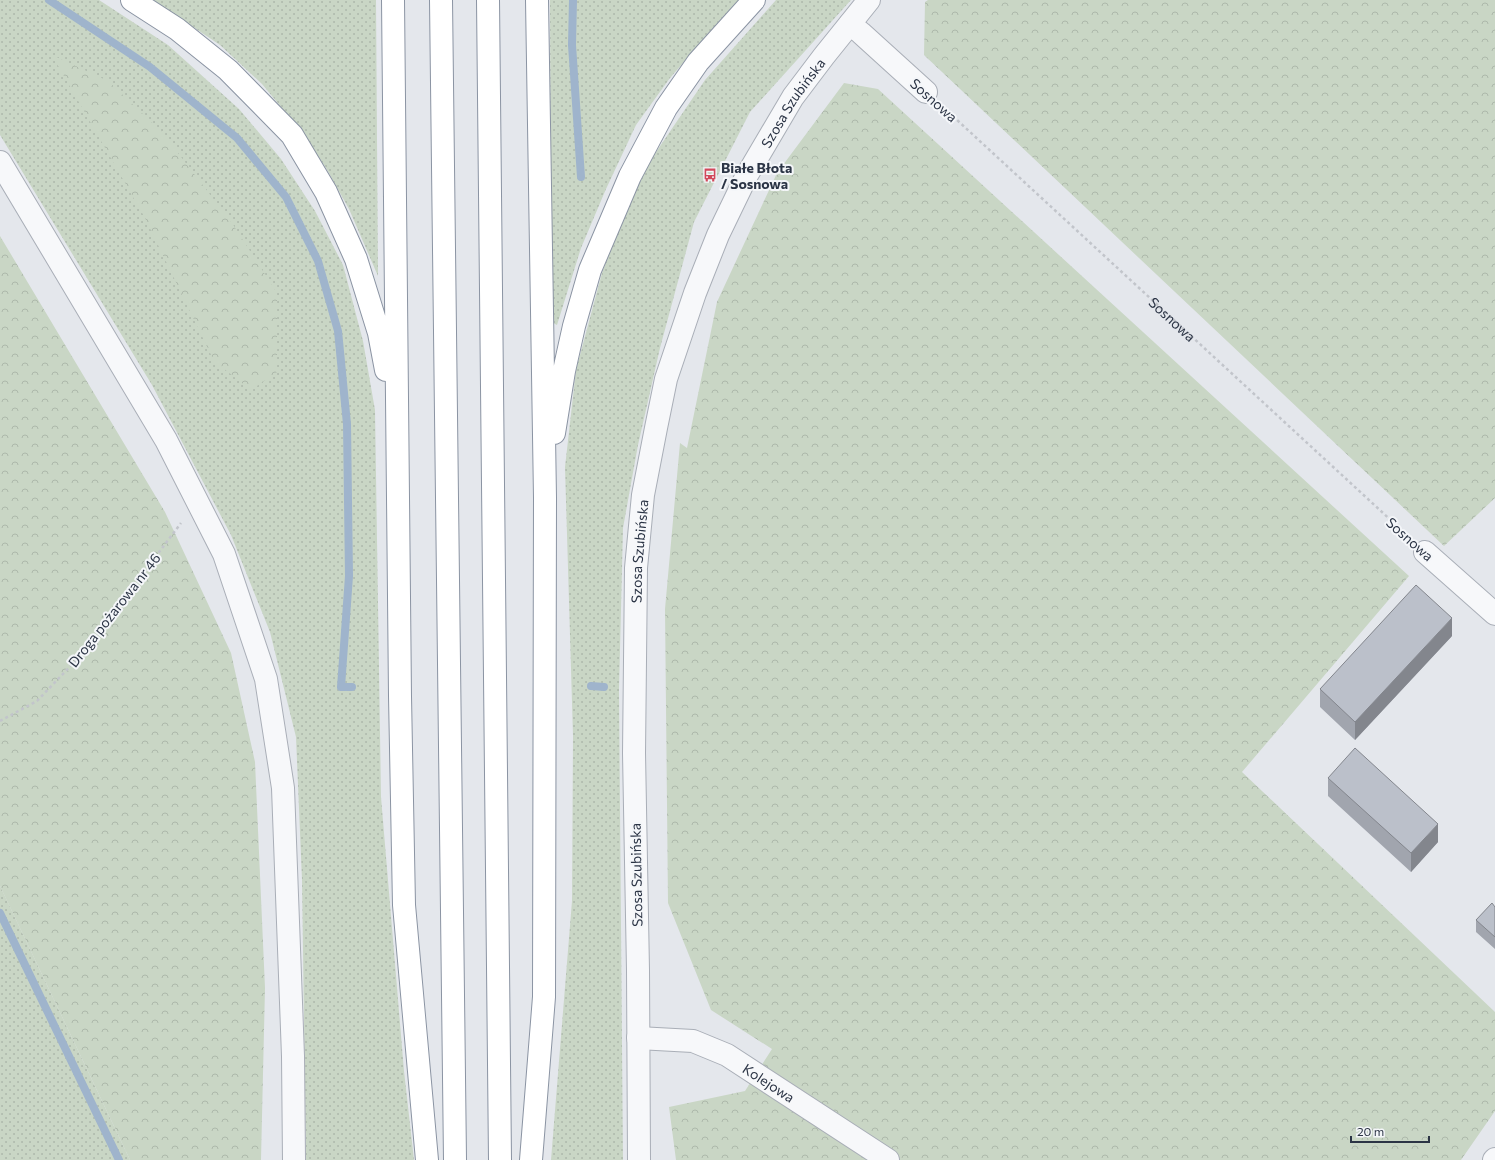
<svg xmlns="http://www.w3.org/2000/svg" width="1495" height="1160" viewBox="0 0 1495 1160" font-family="Commissioner,sans-serif">
	<defs>
		<pattern id="grass-dots" width="8" height="8" patternUnits="userSpaceOnUse"><rect width="8" height="8" fill="#c9d6c5"/><path d="M2 2h.1M6 6h.1" fill="none" stroke="#adb8ab" stroke-width="1.8" stroke-linecap="round"/></pattern>
		<pattern id="forest-crowns" width="20" height="18" patternUnits="userSpaceOnUse"><rect width="20" height="18" fill="#c9d6c5"/><path d="M2 6a3 3 0 1 1 6 0M12 15a3 3 0 1 1 6 0" fill="none" stroke="#adb8ab"/></pattern>
	</defs>
	<rect width="100%" height="100%" fill="#e4e7ec"/>
	<path fill="url(#grass-dots)" d="M0 0H99L168 45 239 109 281 159 315 211 343 265 363 341 375 410 381 797 404 1071 414 1160H306L302 880 296 737 270 632 231 535 152 385 0 135Z
		M153 0H376L378 276 349 209 326 168 301 131 262 84 220 45Z
		M550 0H740L721 19 670 78 636 125 606 189 581 248 557 325 551 322Z
		M776 0H851L750 112 694 222 660 348 638 445 623 528 619 690 623 1160H551L572 901 573 736 565 467 576 370 602 273 625 210 654 155 705 80Z
		M0 886 2 890 130 1160H0Z"/>
	<path fill="url(#forest-crowns)" d="M928 0H1495V498L1444 546 924 55 925 2Z
		M52 55 108 81 161 131 232 223 277 293V372L251 390 214 361 145 218Z
		M844 83 878 89 1409 576 1242 772 1495 1012V1111L1461 1160H676L669 1107 745 1091 772 1049 711 1010 668 903 665 609 680 443 687 448 717 302 777 173Z
		M0 236 165 512 231 653 255 762 265 988 261 1160H130L0 886Z"/>
	<g fill="none" stroke-linecap="round" stroke-linejoin="round">
		<path stroke="#9fb4cc" stroke-width="8" d="M49 0 150 67 237 138 286 197 318 261 338 331 347 424 349 576 341 687H352
			M573 0 572 45 581 177
			M591 686 604 687
			M0 913 119 1160"/>
		<g stroke="#a9aeb7" stroke-width="24">
			<g id="minor">
				<path d="M850 24 861 33 926 92"/>
				<path d="M0 162 166 440 224 554 266 679 283 788 293 1056 294 1160"/>
				<path d="M1425 552 1495 614"/>
				<path id="s2" d="M638 1038 693 1041 727 1055 888 1160"/>
				<path id="s3" d="M639 1160 638 970 634 753 636 568 643 495 656 428 666 379 695 293 718 235 747 175 793 97 824 56 869 0"/>
				<path d="M1494 1160 1495 1159"/>
			</g>
		</g>
		<g stroke="#8b94a3" stroke-width="24">
			<path id="highway" d="M132 0 177 29 228 70 292 135 326 192 356 259 379 333 386 370
				M393 0 400 696 404 905 427 1160
				M441 0 455 1160
				M488 0 500 1160
				M554 433 564 371 574 326 590 270 630 176 666 108 698 62 754 0
				M531 1160 544 997 545 498 537 0"/>
		</g>
		<g stroke="#c2c5cb" stroke-width="2.5" stroke-dasharray="3 3" stroke-linecap="butt">
			<path id="s1" d="M944 108 1408 536"/>
			<path d="M0 721 37 701 84 652 181 523"/>
		</g>
		<use href="#minor" stroke="#f7f8fa" stroke-width="22"/>
		<use href="#highway" stroke="#fff" stroke-width="22"/>
	</g>
	<path fill="#a1a5ae" d="M1452 636 1355 740 1320 707V689Z
		M1328 778 1438 842 1411 872 1328 796Z
		M1495 907V949L1476 932V920Z"/>
	<path fill="#83868d" d="M1452 618V636L1355 740V722Z
		M1438 824V842L1411 872V853Z"/>
	<path fill="#bbc0ca" stroke="#83868d" d="M1416 585 1452 618 1355 722 1320 689Z
		M1355 748 1438 824 1411 853 1328 778Z
		M1492 903 1495 907V937L1476 920Z"/>
	<defs>
		<g id="bus-bare" transform="scale(1.08)"><path d="M-5-6H5V4H4V6H2V4H-2V6H-4V4H-5ZM-3.5-4V0h7V-4ZM-3.5 1.2v1.5H-2V1.2ZM2 1.2v1.5H3.5V1.2Z" fill="#d1495b" stroke="#f4f6f9" stroke-width="2.5" paint-order="stroke"/></g>
	</defs>
	<g fill-rule="evenodd">
		<use href="#bus-bare" x="710" y="175"/>
	</g>
	<g text-anchor="middle" dominant-baseline="central" stroke-width="4" stroke-linejoin="round" paint-order="stroke">
		<g font-size="14" fill="#2b3445" stroke="#f4f6f9">
			<text transform="translate(934 100) rotate(42)">Sosnowa</text>
			<text stroke="none"><textPath href="#s3" startOffset="1089">Szosa Szubińska</textPath></text>
			<text stroke="none"><textPath href="#s1" startOffset="311">Sosnowa</textPath></text>
			<text transform="translate(1410 539) rotate(42)">Sosnowa</text>
			<text stroke="none"><textPath href="#s3" startOffset="609">Szosa Szubińska</textPath></text>
			<text transform="translate(114 610) rotate(-52)">Droga pożarowa nr 46</text>
			<text transform="translate(636 875) rotate(-91)">Szosa Szubińska</text>
			<text stroke="none"><textPath href="#s2" startOffset="142">Kolejowa</textPath></text>
		</g>
		<g font-size="14" font-weight="bold" fill="#2b3445" stroke="#f4f6f9" text-anchor="start">
			<text x="721" y="167">Białe Błota<tspan x="721" dy="16">/ Sosnowa</tspan></text>
		</g>
	</g>
	<path d="M1351 1136v6h78v-6" fill="none" stroke="#2b3445" stroke-width="2"/>
	<text x="1357" y="1136" font-size="12" fill="#2b3445" stroke="#f4f6f9" stroke-width="3" paint-order="stroke">20 m</text>
</svg>
